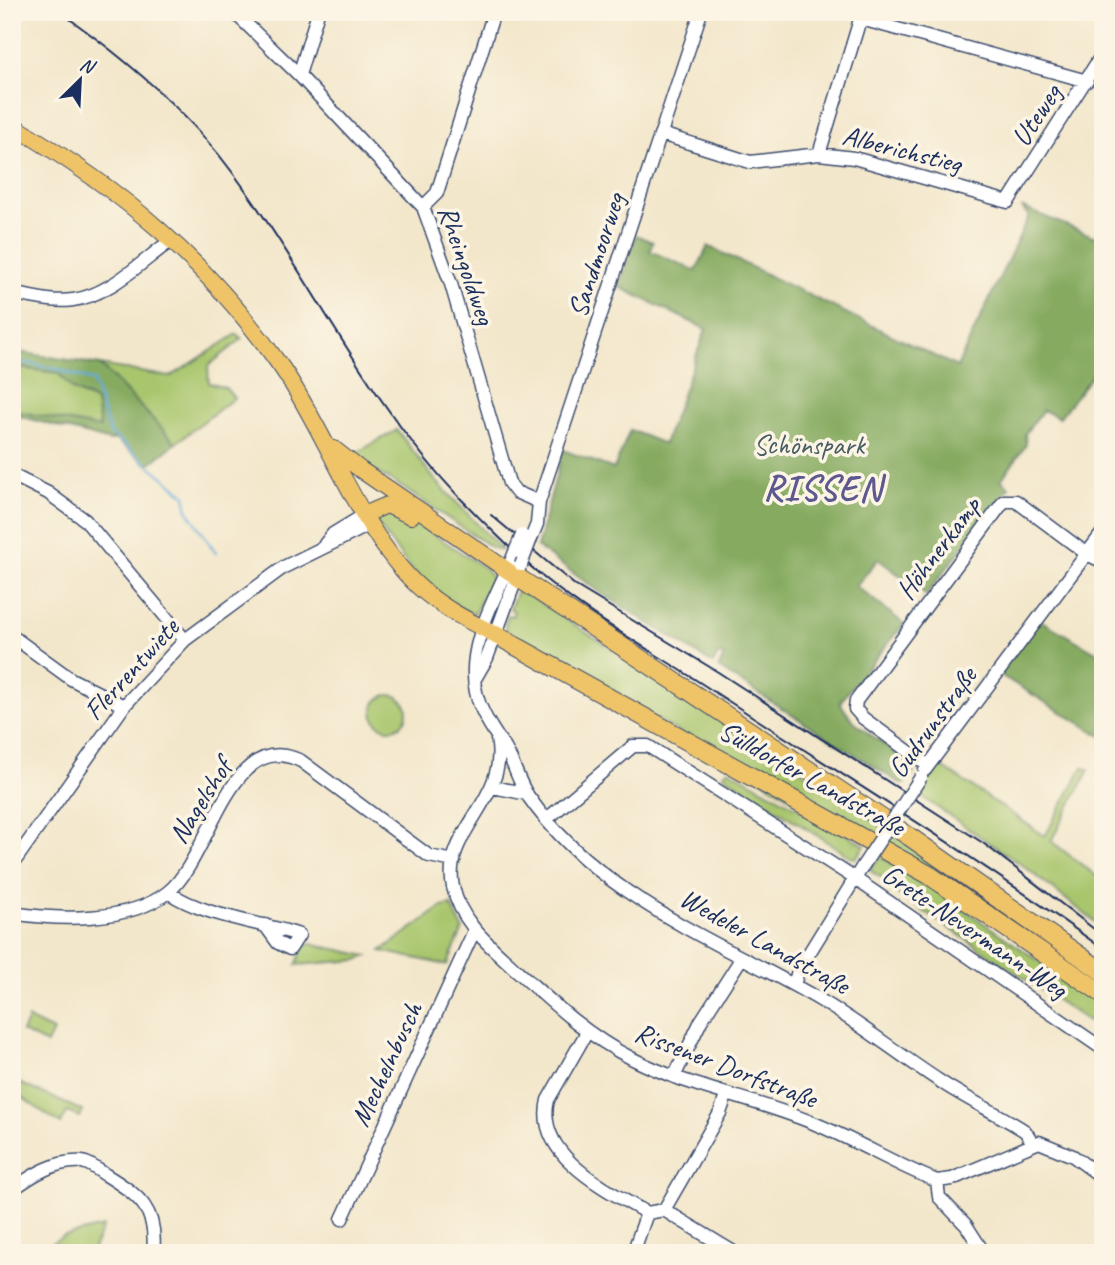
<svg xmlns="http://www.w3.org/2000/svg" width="1115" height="1265" viewBox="0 0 1115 1265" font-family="Caveat,sans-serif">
	<rect width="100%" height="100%" fill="#fcf5e5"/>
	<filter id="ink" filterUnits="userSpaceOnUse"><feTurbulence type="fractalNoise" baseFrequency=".0143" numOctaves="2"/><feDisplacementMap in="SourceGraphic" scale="14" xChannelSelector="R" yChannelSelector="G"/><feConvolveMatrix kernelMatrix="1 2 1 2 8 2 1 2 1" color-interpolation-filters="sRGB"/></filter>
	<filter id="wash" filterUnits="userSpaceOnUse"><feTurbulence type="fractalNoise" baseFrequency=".00686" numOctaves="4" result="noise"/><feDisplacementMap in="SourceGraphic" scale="28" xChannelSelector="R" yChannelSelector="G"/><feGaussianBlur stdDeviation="1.57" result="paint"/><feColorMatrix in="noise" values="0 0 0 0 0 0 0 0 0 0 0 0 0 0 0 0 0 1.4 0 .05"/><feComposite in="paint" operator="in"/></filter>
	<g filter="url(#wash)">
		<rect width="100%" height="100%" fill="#f3e7cb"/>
		<path fill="#a9c66d" stroke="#627a66" stroke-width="2" d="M237 334 242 339 208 366 209 383 226 388 234 398 176 443 100 365 170 377Z
			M12 367 58 373 73 390 96 402 100 429 12 410Z
			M397 430 436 481 503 551 491 547 394 482 349 457Z
			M395 509 486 569 491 577 490 582 474 614C430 599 401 558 376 521L377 517Z
			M520 590 791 763 1103 981V990L1030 937 507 632 505 625 508 615 513 616 514 611 510 609 516 593Z
			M373 712a17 17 0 1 1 34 0a17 17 0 1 1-34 0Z
			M938 764 1045 836 1083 767 1089 770 1051 841 1103 881V928L1022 865 919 795Z
			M728 769 865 845 856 858 851 857 723 775Z
			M879 856 930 886 1103 1005V1031L898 894 886 880 872 872 871 869Z
			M451 905 463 929 447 965 381 951 442 907Z
			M311 944 368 956 358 960 296 965 304 946Z
			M28 1019 53 1031 47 1044 22 1032Z
			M12 1080 83 1111 80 1117 67 1112 61 1124 12 1091Z
			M103 1227 91 1253H35L64 1236Z"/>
		<path fill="#86ab60" stroke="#506d5f" stroke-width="2" d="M1021 207 1095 237 1103 228V361L1059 418 1043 410 1025 434 1026 445 1001 480 1009 487 926 595 878 559 856 586 904 624 840 702C856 734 893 743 914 772L903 785 718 668 724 657 718 654 713 664 598 591 537 547 563 450 614 469 630 430 664 444 706 329 619 287 636 235 653 242 650 251 696 271 708 246 957 367 1029 216Z
			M12 351 100 365 176 443 148 465 115 439 110 441 12 414V410L100 428 96 401 73 390 58 373 12 367Z
			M1038 619 1103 656V737L997 673Z"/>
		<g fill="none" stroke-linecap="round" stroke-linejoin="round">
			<path stroke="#61a9d8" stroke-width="2.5" d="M12 360 57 369 93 381 110 433 185 495 188 511 216 553"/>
		</g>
	</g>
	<g filter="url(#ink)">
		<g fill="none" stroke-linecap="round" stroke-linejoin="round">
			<g stroke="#3b4b6e" stroke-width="15">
				<path id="minor" d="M234 12 299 75 423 207 451 284 509 483 516 492 539 502
					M861 19 1087 81
					M299 75 318 12
					M661 134 750 162 819 154 854 158 1008 202 1103 53
					M819 154 862 13
					M423 207 437 193 494 12
					M12 293C32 297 53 303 73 300 109 296 143 260 172 240
					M12 475 48 493 85 520 185 640
					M530 541 537 524 539 502 701 12
					M325 544 333 534 366 514
					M515 552C498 595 465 644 476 692 480 712 494 732 505 748 514 763 518 781 528 796 599 898 717 940 820 1000 861 1024 898 1054 938 1080 966 1099 997 1113 1025 1131L1033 1143
					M12 636 71 679 124 706
					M476 677 487 658 519 571
					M497 739C510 799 441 832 453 887 461 922 487 943 512 966 550 1001 587 1036 633 1059 692 1089 758 1099 818 1125 859 1142 896 1165 937 1181
					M927 765 863 718 855 709 856 701 1004 501H1016L1087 554 1103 562
					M925 770 1103 532
					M493 787 527 794
					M547 819 633 746H648L854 878 1103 1049
					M12 865 124 706 185 640 284 567 371 524
					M168 892C205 917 257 921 299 935L290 949 278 943 265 925
					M12 913C57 920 129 923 168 892 211 858 229 726 301 761L429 856 454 861
					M794 985 798 971 864 864
					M587 1032 548 1100C534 1156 609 1191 647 1213
					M674 1077 701 1021 741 959
					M937 1181 952 1179 1039 1142 1073 1156 1103 1178
					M937 1181 939 1197 966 1225 984 1253
					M12 1190C32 1175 56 1160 82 1162 90 1163 99 1171 106 1175 140 1196 158 1210 153 1253
					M664 1210 735 1253
					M647 1213 664 1210 720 1113 726 1096
					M342 1219 474 931
					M633 1253 647 1213"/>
			</g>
			<g stroke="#3b4b6e" stroke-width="18">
				<path id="major" d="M12 125C124 191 207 261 282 368 328 435 361 534 419 587 442 608 469 621 496 635
					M334 449 361 470 517 577
					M366 514 387 505 411 516"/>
			</g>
			<g stroke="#3b4b6e" stroke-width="20">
				<path id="highway" d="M517 577 910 837 1103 972
					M496 635 929 875 1103 994"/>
			</g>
			<use href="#minor" stroke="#fff" stroke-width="12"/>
			<use href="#major" stroke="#efc469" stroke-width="16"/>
			<use href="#highway" stroke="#efc469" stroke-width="18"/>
			<path stroke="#1b2f5e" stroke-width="2" d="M60 12C126 59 188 111 236 177 313 282 370 405 461 499 487 526 515 554 544 578 597 621 659 655 716 693 845 777 978 858 1103 949
				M491 515 576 586 718 672 983 843 1103 936"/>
			<g stroke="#3b4b6e" stroke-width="15" stroke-linecap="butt">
				<path id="minor-bridge" d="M515 552 522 535
					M521 565 530 541
					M864 864 921 777"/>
			</g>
			<use href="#minor-bridge" stroke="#fff" stroke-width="12"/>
		</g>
	</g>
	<g text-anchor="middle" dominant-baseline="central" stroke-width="7" stroke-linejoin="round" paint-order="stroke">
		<g font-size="28" fill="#1b2f5e" stroke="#fcf5e5">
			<text transform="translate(1036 115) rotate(-57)">Uteweg</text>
			<text transform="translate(902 149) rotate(14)">Alberichstieg</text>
			<text transform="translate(596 255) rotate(-72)">Sandmoorweg</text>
			<text transform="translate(467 265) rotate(71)">Rheingoldweg</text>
			<text transform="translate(938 548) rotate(-53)">Höhnerkamp</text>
			<text transform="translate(131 669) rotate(-48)">Flerrentwiete</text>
			<text transform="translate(932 722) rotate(-54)">Gudrunstraße</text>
			<text transform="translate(812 778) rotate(29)">Sülldorfer Landstraße</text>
			<text transform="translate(200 801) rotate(-58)">Nagelshof</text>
			<text transform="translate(975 931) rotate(34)">Grete-Nevermann-Weg</text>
			<text transform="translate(765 941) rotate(29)">Wedeler Landstraße</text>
			<text transform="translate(386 1064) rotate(-65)">Mechelnbusch</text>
			<text transform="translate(726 1065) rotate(21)">Rissener Dorfstraße</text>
		</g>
		<g font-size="28" fill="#465c62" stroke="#fcf5e5">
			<text x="809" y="444">Schönspark</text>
		</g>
		<g font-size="35" font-weight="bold" letter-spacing="2" fill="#5d598e" stroke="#fcf5e5">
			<text x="823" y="488">RISSEN</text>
		</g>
	</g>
	<rect width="1115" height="1265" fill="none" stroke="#fcf5e5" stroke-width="42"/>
	<g transform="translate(80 80) rotate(24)" stroke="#fcf5e5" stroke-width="5" paint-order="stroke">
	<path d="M0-5L12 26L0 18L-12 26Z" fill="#1b2f5e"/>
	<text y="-10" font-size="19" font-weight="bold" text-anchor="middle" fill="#1b2f5e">N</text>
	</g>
</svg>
